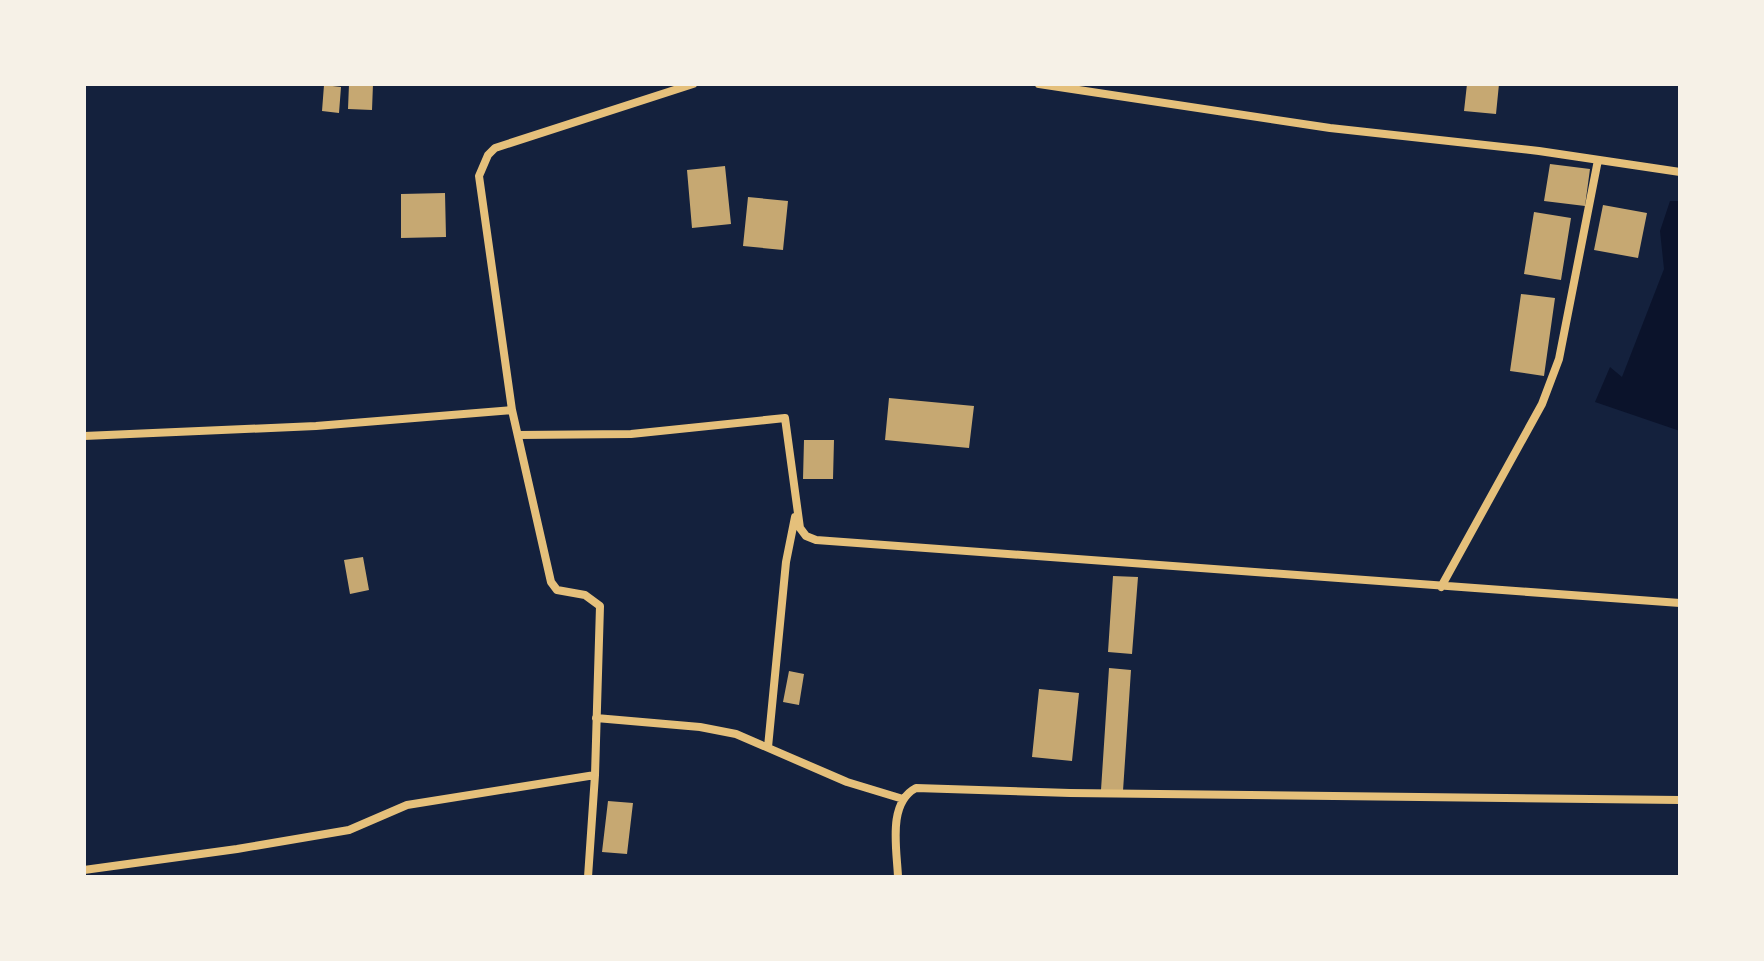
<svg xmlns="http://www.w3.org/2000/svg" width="1764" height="961" viewBox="0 0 1764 961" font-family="Commissioner,sans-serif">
	<rect width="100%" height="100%" fill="#14213d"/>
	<path fill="#0b132b" d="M1670 201H1680V431L1595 402 1610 367 1622 377 1664 269 1660 231Z"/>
	<path fill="#c6a872" d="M349 84H373L372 110 348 109Z
		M1467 84H1499L1496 114 1464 111Z
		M324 85 341 87 339 113 322 111Z
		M1550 164 1590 169 1585 206 1544 201Z
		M725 166 731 224 692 228 687 170Z
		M445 193 446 237 401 238V194Z
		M748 197 788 201 783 250 743 246Z
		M1603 205 1647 213 1638 258 1594 250Z
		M1534 212 1571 218 1561 280 1524 274Z
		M1521 294 1555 298 1544 376 1510 371Z
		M889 398 974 406 969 448 885 440Z
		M804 440H834L833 479H803Z
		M363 557 369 590 350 594 344 560Z
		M1113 576 1138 577 1132 654 1108 652Z
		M1109 668 1131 670 1123 791 1101 790Z
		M789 671 804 674 799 705 783 702Z
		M1039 689 1079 693 1072 761 1032 757Z
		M608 801 633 803 627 854 602 852Z"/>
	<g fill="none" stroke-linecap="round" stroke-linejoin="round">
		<path stroke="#e5c07b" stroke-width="8" d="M1039 84 1330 128 1539 151 1680 172
			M518 435 631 434 785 418 800 528 806 536 816 540 1680 603
			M84 436 316 426 512 410
			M1441 587 1542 404 1559 359 1598 160
			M596 718 700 727 736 734 847 782 903 799
			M768 747 786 562 795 517
			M84 870 237 849 349 830 407 805 595 775
			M588 877 595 775 600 606 585 595 557 590 551 582 512 410 479 176 488 155 495 148 693 84
			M898 877C897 850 887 803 916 788L1070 793 1680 800"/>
	</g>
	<rect width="1764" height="961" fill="none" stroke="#f6f1e7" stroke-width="172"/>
</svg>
